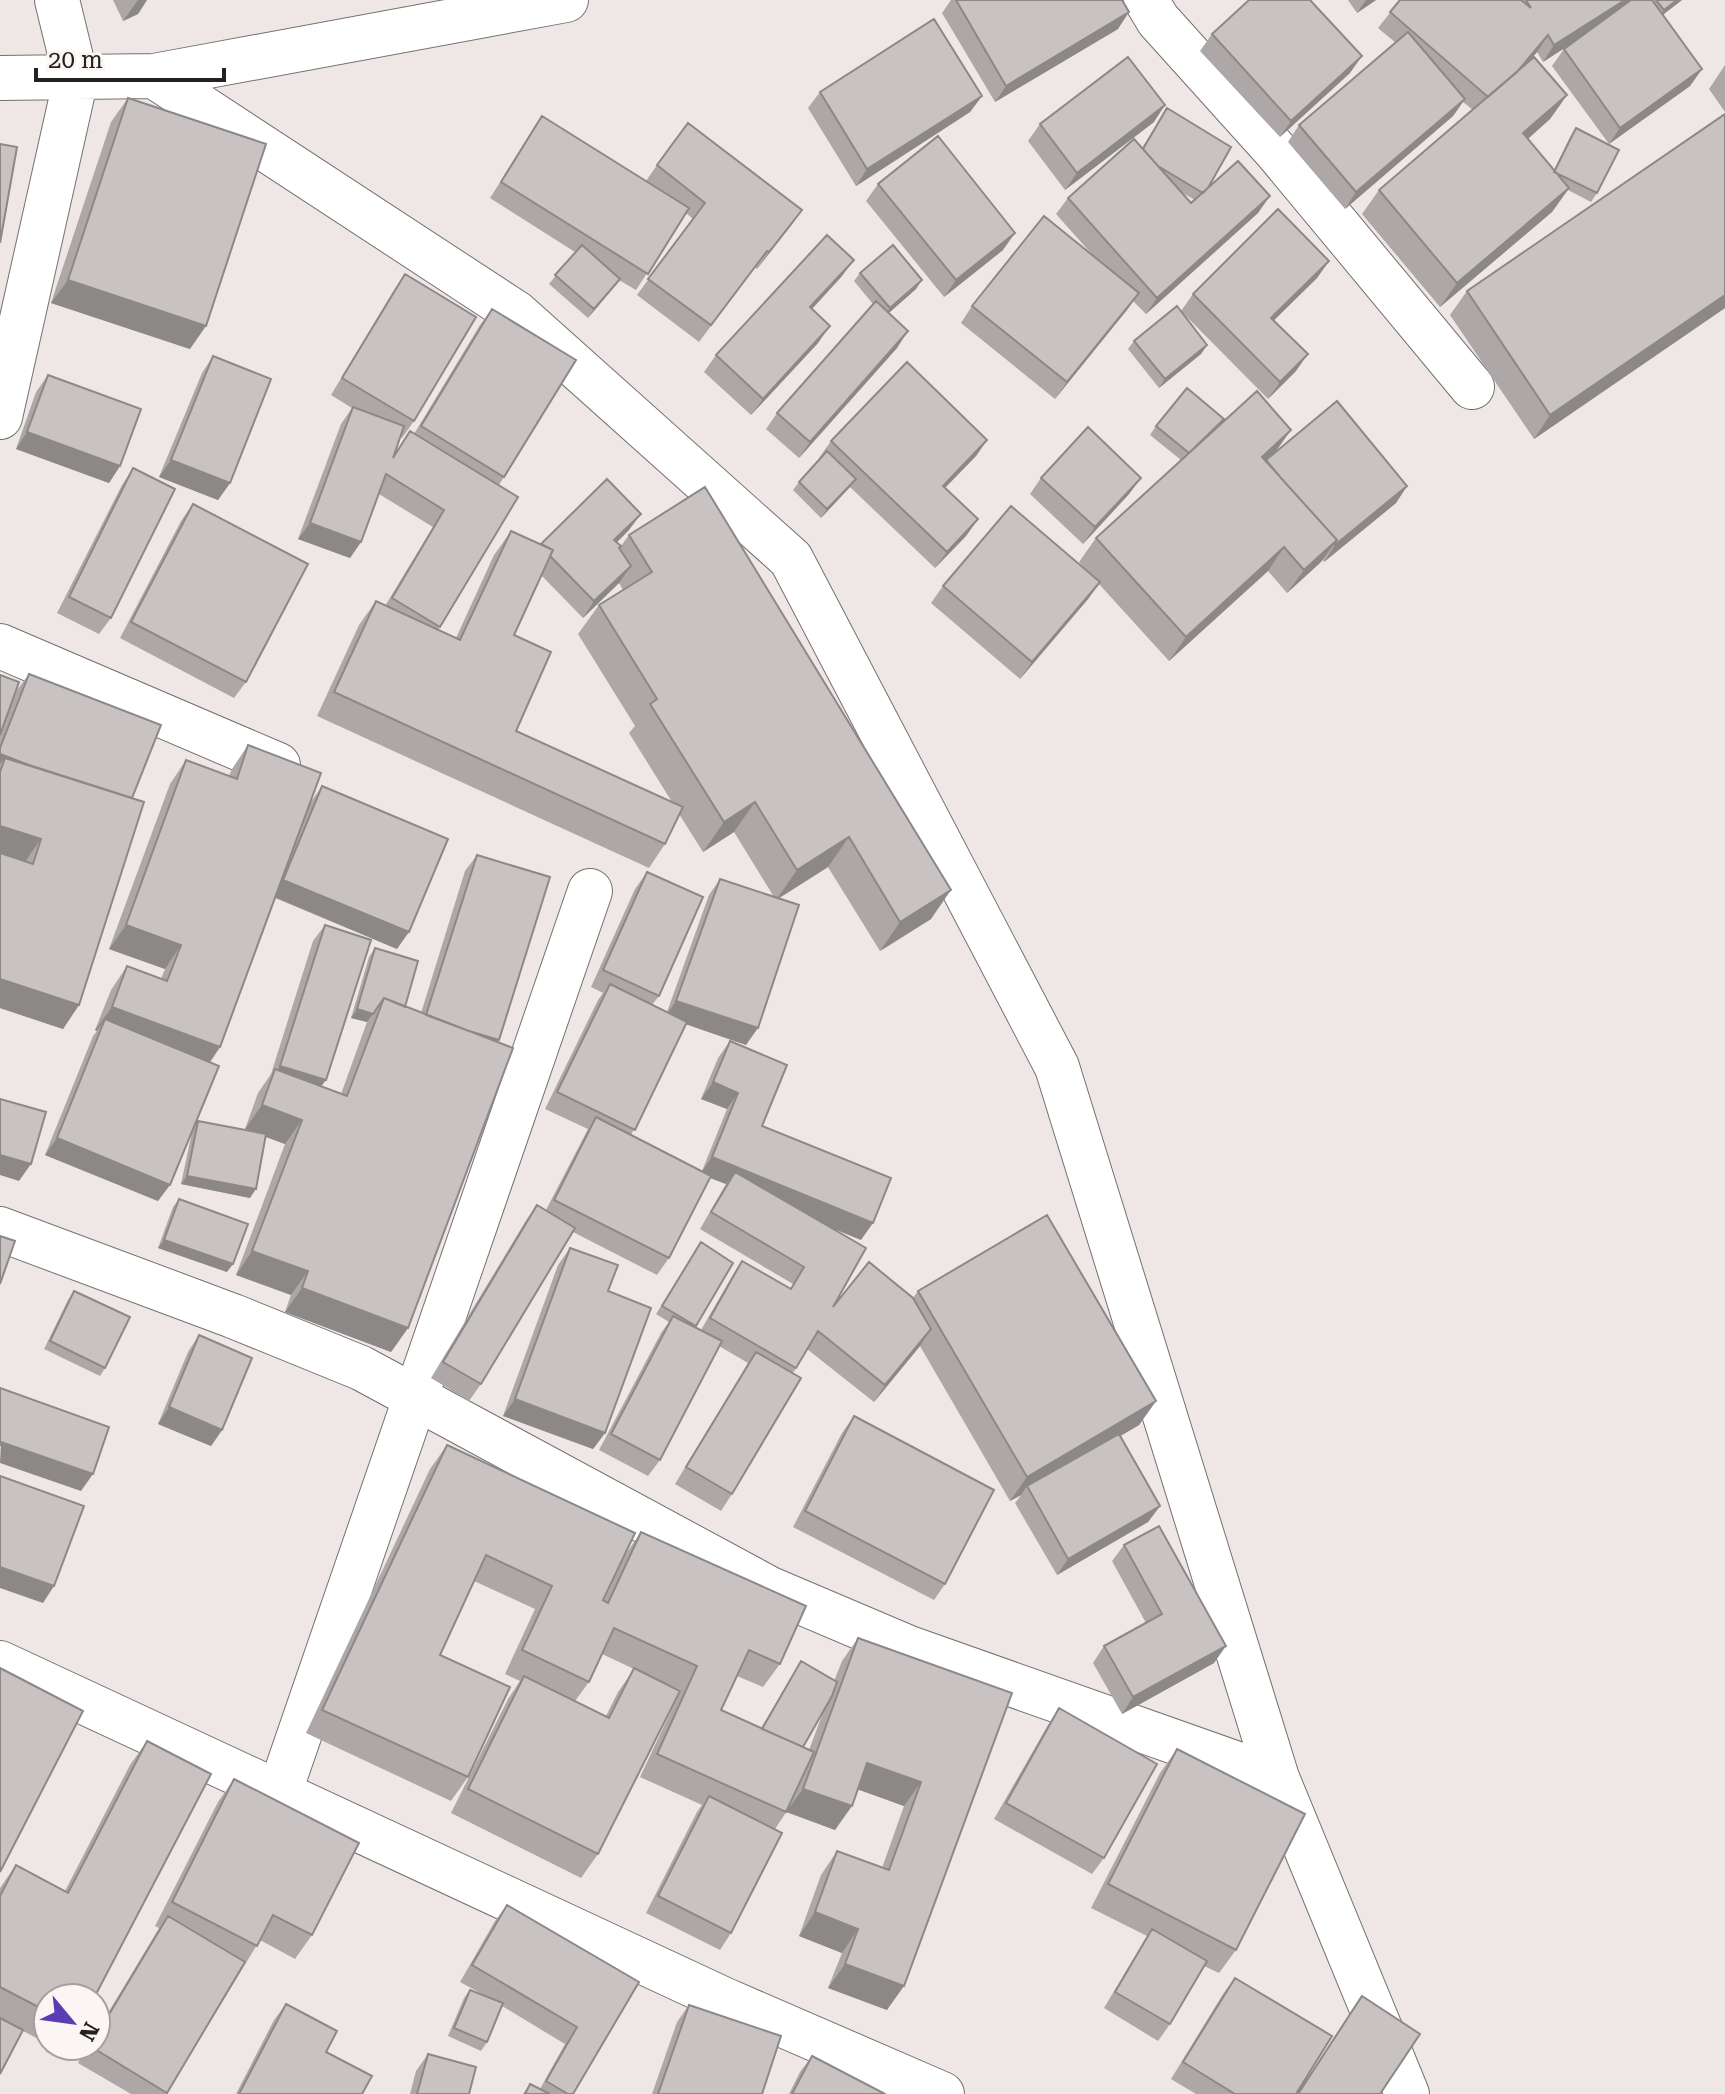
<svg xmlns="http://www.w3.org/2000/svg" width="1725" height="2094" viewBox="0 0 1725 2094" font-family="'Roboto Serif',serif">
	<rect width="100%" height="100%" fill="#eee7e6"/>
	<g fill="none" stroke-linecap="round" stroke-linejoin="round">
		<g stroke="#76706f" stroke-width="46">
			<path id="street" d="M1146 0 1158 20 1276 151 1472 387
				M154 76 516 313 791 559 1057 1067 1277 1778 1407 2094
				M0 78 154 76 566 0
				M0 417 76 78 57 0
				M0 646 278 765
				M0 1229 233 1316 361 1368 770 1589 909 1648 1277 1778
				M0 1663 725 2000 942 2094
				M280 1791 590 891"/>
		</g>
		<use href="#street" stroke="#fff" stroke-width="44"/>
	</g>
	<path fill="#ada7a8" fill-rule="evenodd" d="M113 0H147L138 14 123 21Z
		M951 0H1122L1118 29 995 102 942 13Z
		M1348 0H1376L1357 13Z
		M1400 0H1682L1663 15 1702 69 1690 86 1609 144 1552 66 1564 49 1575 41 1543 62 1537 52 1526 64 1567 95 1550 119 1528 139 1554 170 1570 137 1576 128 1597 193 1591 202 1568 190 1552 212 1440 307 1362 214 1379 190 1473 110 1463 102 1453 116 1345 209 1288 142 1299 125 1396 43 1378 28Z
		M1212 34 1350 73 1280 137 1200 51Z
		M1725 65V112L1709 89Z
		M820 92 982 96 970 112 856 186 808 108Z
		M128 98 190 349 51 303 111 122Z
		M1167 108 1208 188 1258 213 1146 314 1133 301 1055 399 961 323 972 306 1096 259 1056 214 1068 198 1142 148ZM1181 192 1195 200 1191 203Z
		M1725 114V308L1534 439 1450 315 1467 291Z
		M542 116 646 181 657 165 802 210 757 269 755 267 699 342 637 295 693 219 686 213 636 290 619 280 588 318 549 284 575 252 490 198Z
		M1154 122 1065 190 1028 141 1040 124Z
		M878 184 1003 250 944 297 866 201Z
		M1329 261 1317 278 1274 320 1296 371 1268 399 1181 311 1193 294Z
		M860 273 916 289 889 313 897 348 799 458 766 429 777 413 873 304 854 281Z
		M405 274 414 421 402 438 400 437 395 453 410 431 414 434 480 325 492 309 504 477 499 485 518 497 438 630 456 638 494 555 511 531 541 544 629 530 617 542 621 546 629 535 931 919 880 951 828 867 779 898 746 1045 686 1024 631 1135 702 1171 727 1109 701 1099 718 1058 730 1041 762 1126 861 1240 825 1225 833 1307 913 1298 918 1291 1156 1401 1139 1425 1120 1436 1160 1506 1148 1522 1057 1575 1015 1503 1021 1495 1010 1501 920 1346 874 1402 807 1349 793 1373 732 1494 721 1511 675 1484 748 1363 719 1346 660 1460 648 1476 599 1450 661 1333 669 1322 656 1314 701 1242 733 1263 695 1327 701 1330 731 1278 742 1261 790 1289 793 1284 700 1229 726 1184 710 1178 669 1258 657 1275 573 1232 481 1384 469 1401 431 1378 525 1222 537 1205 546 1210 588 1129 545 1109 598 1000 603 993 591 987 635 889 647 872 659 996 652 1005 667 1012 709 895 720 879 774 897 734 832 703 852 679 814 665 844 649 868 317 716 359 625 376 601 385 606 433 527 379 494 361 542 350 558 298 539 341 424 352 408 331 395 394 290ZM541 575 583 618 619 583 623 590 599 605 578 634 635 726 629 733 672 802 516 731 514 635Z
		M842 276 812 309 818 343 751 415 704 372 716 355Z
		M1134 341 1207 345 1201 354 1159 388 1128 349Z
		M213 356 230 483 218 500 159 477 202 373Z
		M48 375 120 466 109 483 16 449 36 392Z
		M1224 419 1276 452 1407 486 1396 503 1324 562 1323 560 1287 593 1268 571 1169 661 1099 584 1088 599 1020 679 931 603 943 586 1089 573 1079 562 1096 538 1181 460 1150 435 1156 426Z
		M987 440 976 456 945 488 978 519 966 536 935 568 850 487 821 518 793 490 799 482 820 459 819 458 831 441Z
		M133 468 111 618 99 634 57 613 122 485Z
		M1041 478H1141L1129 494 1083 544 1030 494Z
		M193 504 246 682 234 698 120 638 181 521Z
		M29 674 132 798 79 1005 63 1029 0 1008V675L1 731 17 690Z
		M248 745 311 802 322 786 397 949 275 898 220 1047 210 1062 194 1127 198 1121 248 1130 245 1129 258 1093 271 1074 313 941 325 925 321 1086 341 1094 367 1022 351 1018 369 957 375 948 405 1007 421 1013 465 871 477 855 498 1042 408 1328 391 1352 285 1312 291 1295 236 1275 285 1144 266 1137 250 1198 181 1184 192 1132 158 1201 45 1155 93 1036 97 1031 95 1030 111 990 127 966 161 979 165 969 109 949 170 784 186 760 229 776 232 769Z
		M179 1199 227 1272 158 1248 173 1207Z
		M570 1248 608 1291 605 1433 593 1449 503 1416 558 1265Z
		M74 1291 105 1368 100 1376 44 1349 68 1300Z
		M199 1335 222 1430 211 1446 158 1424 188 1352Z
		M854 1416 945 1584 934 1600 793 1527 842 1433Z
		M447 1445 604 1600 625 1555 641 1532 780 1664 763 1687 737 1676 721 1710 761 1728 801 1661 834 1681 842 1661 858 1638 1012 1693 887 2010 828 1988 842 1953 799 1936 821 1875 837 1851 882 1868 904 1806 858 1789 835 1830 787 1811 775 1829 731 1933 720 1950 646 1913 697 1812 702 1805 640 1777 681 1690 652 1677 598 1854 581 1878 451 1813 508 1699 520 1681 505 1674 535 1609 474 1581 440 1655 468 1777 451 1801 306 1733 430 1469ZM602 1654 634 1669 618 1692 606 1716 575 1701 589 1682ZM824 1710 809 1750 803 1747Z
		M1124 1545 1214 1663 1122 1714 1093 1663 1104 1646 1146 1623 1112 1561Z
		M1059 1708 1104 1858 1092 1874 994 1819 1048 1725Z
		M147 1741 48 1998V2044L23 2031 0 2074V1888L16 1865 65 1891 130 1765Z
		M1177 1749 1236 1950 1219 1973 1204 1966 1170 2024 1158 2041 1104 2008 1147 1936 1091 1908 1160 1773Z
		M234 1779 312 1935 295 1959 260 1940 166 2094H131L78 2063 88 2046H96V2033L159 1928 155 1926 218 1802Z
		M507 1905 639 1982 573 2094H523L530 2084 540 2089 565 2044 502 2006 487 2042 481 2051 448 2036 464 1998 470 1990 482 1994 460 1982 495 1921Z
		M1235 1978 1296 2094H1196L1171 2079 1223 1994Z
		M1362 1996 1380 2094H1297L1346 2020Z
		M286 2004 326 2052 362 2094H236L274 2020Z
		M689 2005 762 2094H652L677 2022Z
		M52 2046H66L62 2051Z
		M428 2054 469 2094H410L416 2071Z
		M812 2056 885 2094H789L800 2072Z"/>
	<path fill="#8d8888" d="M138 0H147L138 14 123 21Z
		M1366 0H1376L1357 13Z
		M1625 0H1636L1633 4 1543 62 1554 45Z
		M1677 0H1682L1658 18 1664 10Z
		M1129 12 1118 29 995 102 1006 86Z
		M1548 35 1537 52 1496 99 1478 115Z
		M1362 56 1350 73 1280 137 1291 121Z
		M1702 69 1690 86 1609 144 1620 128Z
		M1567 95 1550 119 1507 157 1523 133Z
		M982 96 970 112 856 186 867 169Z
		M1465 99 1453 116 1345 209 1356 192Z
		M1165 105 1154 122 1065 190 1077 173Z
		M1569 188 1552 212 1440 307 1457 283Z
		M1270 196 1258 213 1146 314 1157 298Z
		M802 210 790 227 757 269 769 252Z
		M1015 233 1003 250 944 297 956 280Z
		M854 260 842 276 798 324 810 307Z
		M1329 261 1317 278 1260 334 1271 318Z
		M620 279 614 287 588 318 594 309Z
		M68 280 206 326 190 349 51 303Z
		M922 280 916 289 884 317 890 308Z
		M1139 293 1127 310 1055 399 1067 382Z
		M1725 295V308L1534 439 1550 415Z
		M830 326 818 343 751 415 763 399Z
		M908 331 897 348 799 458 810 442Z
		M1207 345 1201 354 1159 388 1165 379Z
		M1308 354 1296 371 1268 399 1280 382Z
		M1291 430 1274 454 1266 460 1263 464 1262 457Z
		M27 432 120 466 109 483 16 449Z
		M987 440 976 456 931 502 943 486Z
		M171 460 230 483 218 500 159 477Z
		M1141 478 1129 494 1083 544 1095 527Z
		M856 479 850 487 821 518 827 509Z
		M1407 486 1396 503 1324 562 1335 545Z
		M641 514 629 530 603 556 614 540Z
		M978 519 966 536 935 568 947 552Z
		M310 523 361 542 350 558 298 539Z
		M1337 540 1320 563 1287 593 1304 570Z
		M1284 547 1268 571 1169 661 1186 637Z
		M631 566 619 583 583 618 594 601Z
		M1100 582 1088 599 1020 679 1032 662Z
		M0 754 130 805 5 758 0 764Z
		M755 802 734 832 703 852 724 822Z
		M0 826 41 839 24 863 0 855Z
		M849 837 828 867 776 900 797 870Z
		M283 880 409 932 397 949 272 896Z
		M951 890 931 919 880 951 900 922Z
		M126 925 181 945 165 969 109 949Z
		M0 979 79 1005 63 1029 0 1008Z
		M676 1001 758 1028 746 1045 665 1017Z
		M112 1007 220 1047 204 1071 105 1019 97 1031 95 1030Z
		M357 1009 373 1014 367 1022 351 1018Z
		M280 1066 326 1080 314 1096 271 1079Z
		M713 1082 738 1093 727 1109 701 1099Z
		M262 1105 302 1120 285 1144 245 1129Z
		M57 1138 170 1185 158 1201 45 1155Z
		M0 1155 31 1164 19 1181 0 1175Z
		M712 1157 873 1223 861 1240 727 1185 735 1172 726 1184 700 1174Z
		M187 1176 256 1189 250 1198 181 1184Z
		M164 1240 233 1264 227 1272 158 1248Z
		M252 1251 308 1271 291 1295 236 1275Z
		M302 1288 408 1328 391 1352 285 1312Z
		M931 1329 920 1346 874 1402 885 1385Z
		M515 1399 605 1433 593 1449 503 1416Z
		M1156 1401 1139 1425 1029 1490 1027 1486 1021 1495 1010 1501 1027 1477Z
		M169 1407 222 1430 211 1446 158 1424Z
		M1 1442 93 1474 81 1491 0 1463Z
		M1160 1506 1148 1522 1057 1575 1068 1559Z
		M0 1567 54 1586 43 1603 0 1588Z
		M1226 1646 1214 1663 1122 1714 1133 1697Z
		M867 1763 921 1782 904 1806 851 1787Z
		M803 1789 852 1806 835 1830 786 1812Z
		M815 1912 858 1929 842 1953 799 1936Z
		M845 1964 904 1986 887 2010 828 1988Z"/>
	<path fill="#c9c2c3" stroke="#8d8888" stroke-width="2" d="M956 0H1122L1129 12 1006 86Z
		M1249 0H1310L1362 56 1291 121 1212 34Z
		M1400 0H1521L1531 8 1526 0H1625L1554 45 1548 35 1517 72 1488 97 1390 12Z
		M1631 0H1652L1702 69 1620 128 1564 49Z
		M1656 0H1677L1664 10Z
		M934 19 982 96 867 169 820 92Z
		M1408 32 1465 99 1356 192 1299 125Z
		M1128 57 1165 105 1077 173 1040 124Z
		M1534 57 1567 95 1523 133 1569 188 1457 283 1379 190Z
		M128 98 266 144 206 326 68 280Z
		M1167 108 1231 147 1208 188 1203 193 1158 166 1143 149Z
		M1725 114V295L1550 415 1467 291Z
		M542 116 689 208 648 274 501 182Z
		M688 123 802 210 769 252 767 251 711 325 648 279 705 203 657 165Z
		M1576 128 1619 150 1597 193 1554 172Z
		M938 136 1015 233 956 280 878 184Z
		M1134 139 1191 203 1238 161 1270 196 1157 298 1068 198Z
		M0 144 17 147 0 243Z
		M1278 209 1329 261 1271 318 1308 354 1280 382 1193 294Z
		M1044 216 1139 293 1067 382 972 306Z
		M827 235 854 260 810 307 830 326 763 399 716 355Z
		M582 245 620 279 594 309 555 275Z
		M893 245 922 280 890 308 860 273Z
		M405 274 476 317 414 421 342 378Z
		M876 301 908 331 810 442 777 413Z
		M1177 306 1207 345 1165 379 1134 341Z
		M492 309 576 360 504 477 421 426Z
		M213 356 271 379 230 483 171 460Z
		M907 362 987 440 943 486 978 519 947 552 831 441Z
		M48 375 141 409 120 466 27 432Z
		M1187 388 1224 419 1189 453 1156 426Z
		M1257 391 1291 430 1262 457 1337 540 1304 570 1284 547 1186 637 1096 538Z
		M1337 401 1407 486 1335 545 1334 544 1337 540 1281 478 1266 460Z
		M353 407 404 426 393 458 410 431 518 497 440 627 392 598 444 510 386 474 361 542 310 523Z
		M1088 427 1141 478 1095 527 1041 478Z
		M827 451 856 479 827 509 799 482Z
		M133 468 175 489 111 618 69 597Z
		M607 479 641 514 614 540 621 546 619 548 631 566 594 601 550 556 553 550 541 544Z
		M705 487 951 890 900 922 849 837 797 870 755 802 724 822 650 704 657 699 599 605 652 572 629 535Z
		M193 504 308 564 246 682 131 622Z
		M1011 506 1100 582 1032 662 943 586Z
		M511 531 553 550 514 635 551 652 516 731 683 807 665 844 334 692 376 601 460 640Z
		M29 674 161 725 132 798 29 765 0 754V748Z
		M0 675 19 682 0 735Z
		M248 745 321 773 220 1047 112 1007 127 966 167 981 181 945 126 925 186 760 237 779Z
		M5 758 144 802 79 1005 0 979V853L33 864 41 839 0 826V772Z
		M322 786 448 839 409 932 283 880Z
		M477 855 550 877 499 1040 469 1031 426 1015Z
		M647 872 703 897 659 996 603 970Z
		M720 879 799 905 758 1028 676 1001Z
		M325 925 371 940 326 1080 280 1066Z
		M375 948 418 961 405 1007 384 998 373 1014 357 1009Z
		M610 984 687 1022 635 1130 557 1092Z
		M384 998 513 1048 408 1328 302 1288 308 1271 252 1251 302 1120 262 1105 275 1069 347 1096Z
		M105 1019 219 1066 170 1185 57 1138Z
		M730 1041 787 1065 762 1126 891 1178 873 1223 712 1157 738 1093 713 1082Z
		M0 1099 46 1112 31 1164 0 1155Z
		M596 1117 711 1176 669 1258 554 1200Z
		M198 1121 266 1134 256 1189 187 1176Z
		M735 1172 866 1248 833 1307 869 1262 913 1298 931 1329 885 1385 818 1331 796 1368 710 1318 742 1261 791 1289 804 1267 711 1212Z
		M179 1199 248 1224 233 1264 164 1240Z
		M537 1205 575 1228 481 1384 443 1362Z
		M1047 1215 1156 1401 1027 1477 918 1291Z
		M0 1236 15 1241 0 1284Z
		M701 1242 733 1263 696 1326 662 1306Z
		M570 1248 618 1265 608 1291 651 1308 605 1433 515 1399Z
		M74 1291 130 1317 105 1368 50 1341Z
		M673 1316 722 1341 660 1460 611 1434Z
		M199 1335 252 1358 222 1430 169 1407Z
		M756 1352 801 1378 732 1494 686 1467Z
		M0 1388 109 1427 93 1474 1 1442 0 1446Z
		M854 1416 994 1490 945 1584 805 1511Z
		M1119 1434 1160 1506 1068 1559 1027 1486Z
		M447 1445 635 1533 603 1600 608 1603 641 1532 806 1606 780 1664 749 1650 721 1710 814 1752 786 1812 657 1754 697 1666 614 1628 589 1682 522 1650 552 1586 486 1555 440 1655 510 1687 468 1777 322 1710Z
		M0 1476 84 1506 54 1586 0 1567Z
		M1159 1526 1226 1646 1133 1697 1104 1646 1162 1614 1124 1545Z
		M858 1638 1012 1693 904 1986 845 1964 858 1929 815 1912 837 1851 889 1870 921 1782 867 1763 852 1806 803 1789Z
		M801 1661 837 1682 832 1696 803 1747 762 1729Z
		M0 1668 83 1711 0 1872Z
		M634 1668 680 1691 598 1854 468 1789 524 1676 609 1718Z
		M1059 1708 1157 1764 1104 1858 1006 1803Z
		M147 1741 211 1774 94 1998H48V2012L0 1987V1896L16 1865 68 1893Z
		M1177 1749 1305 1814 1236 1950 1108 1884Z
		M234 1779 359 1843 312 1935 273 1915 257 1946 172 1902Z
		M709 1796 782 1833 731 1933 658 1896Z
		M507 1905 639 1982 573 2094H568L546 2081 577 2027 472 1965Z
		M168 1916 245 1962 167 2093 90 2046H96V2036Z
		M1152 1929 1207 1961 1170 2024 1115 1992Z
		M1235 1978 1332 2036 1296 2094H1235L1183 2062Z
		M470 1990 503 2003 487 2042 454 2028Z
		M1362 1996 1420 2034 1380 2094H1298Z
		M286 2004 337 2031 326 2052 372 2076 362 2094H239Z
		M689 2005 781 2036 762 2094H658Z
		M0 2018 23 2030 0 2074Z
		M428 2054 476 2067 469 2094H417Z
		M812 2056 885 2094H792Z
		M530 2084 550 2094H525Z"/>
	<g transform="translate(72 2022) rotate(119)"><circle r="38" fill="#fbf5f4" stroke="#a5a0a0" stroke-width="2"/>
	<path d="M0-6L14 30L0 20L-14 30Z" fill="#5b3cb4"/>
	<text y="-12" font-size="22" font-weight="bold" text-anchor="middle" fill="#242121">N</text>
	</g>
	<path d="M36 68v12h188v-12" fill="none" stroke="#242121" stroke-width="4"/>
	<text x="48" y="68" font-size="24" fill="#242121" stroke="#fbf5f4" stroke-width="6" paint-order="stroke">20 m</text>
</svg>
